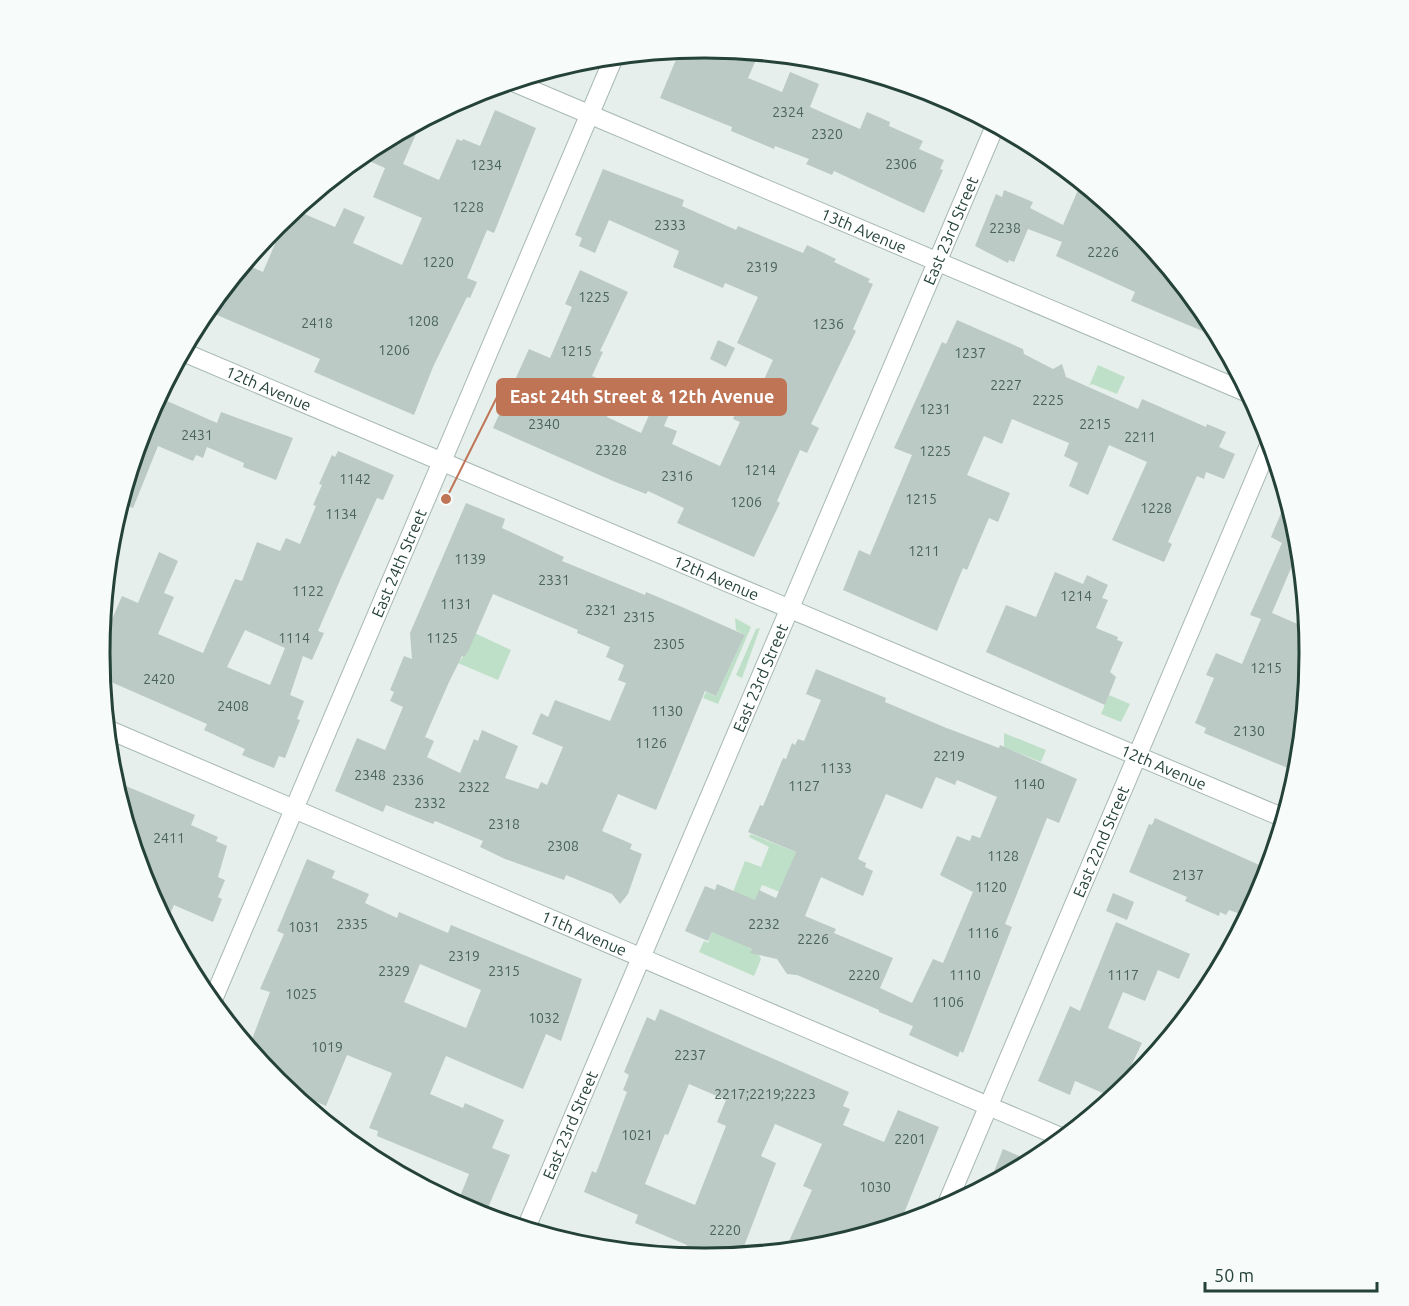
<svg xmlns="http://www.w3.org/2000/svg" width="1409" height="1306" viewBox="0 0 1409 1306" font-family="Ubuntu,sans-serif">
	<rect width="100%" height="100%" fill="#e6efeb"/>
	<path fill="#bfe0c8" d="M1098 365 1125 377 1117 394 1092 384 1089 386Z
		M735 618 751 627 718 704 703 698 706 692 716 696 745 635 736 630Z
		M760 628 742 678 736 675 756 629Z
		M468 630 511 650 498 680 458 663 468 651 473 638Z
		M1109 695 1130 704 1121 722 1101 714Z
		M1004 733 1046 750 1041 762 1004 747Z
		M751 834 796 852 780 892 762 885 739 943 752 949 751 951 759 955 761 959 754 976 699 952 704 941 708 943 712 932 715 933 719 928 745 861 761 867 769 847 749 837Z"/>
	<path fill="#bbcac4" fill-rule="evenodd" d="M705 48 759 53 748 78 782 92 790 72 819 84 810 107 860 129 867 112 890 122 889 126 923 141 919 149 944 160 940 169 943 170 924 213 834 171 832 175 806 164 809 159 775 146 774 149 731 131 732 127 660 98 680 50Z
		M495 110 536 128 494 233 487 230 467 278 477 282 470 298 467 297 433 367 414 415 314 372 320 359 210 312 215 301 245 264 263 272 286 218 290 214 300 218 302 213 335 227 344 208 365 217 353 243 402 265 422 218 373 197 385 168 367 160 371 148 421 122 403 164 439 180 457 139 462 141 463 139 480 146Z
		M603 169 684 200 682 206 736 230 738 226 803 253 807 245 836 259 834 262 870 279 868 282 873 284 853 329 856 331 811 424 819 428 807 453 800 450 777 501 780 503 754 557 677 523 684 508 648 491 646 494 613 481 493 428 529 349 550 358 572 307 565 304 580 270 628 292 600 351 603 352 592 376 620 388 607 417 641 433 654 404 670 412 664 426 677 431 672 444 720 466 740 422 733 419 744 394 755 399 773 360 737 343 758 297 725 283 723 288 673 267 679 251 609 220 595 253 579 246 582 238 575 235Z
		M1081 183 1133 225 1208 317 1219 338 1131 301 1135 292 1056 256 1062 242 1028 229 1014 262 1009 260 1008 263 975 246 996 194 1002 197 1004 190 1033 202 1030 208 1063 225Z
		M957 320 1023 349 1024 354 1053 369 1062 364 1066 377 1138 409 1142 399 1206 427 1207 424 1226 432 1219 447 1235 454 1224 479 1206 472 1204 479 1197 476 1168 542 1172 544 1164 562 1112 540 1147 462 1109 445 1088 495 1069 486 1078 463 1064 456 1069 443 1012 419 1002 444 984 436 967 475 1010 493 998 522 989 518 967 570 963 568 937 631 843 590 859 550 870 555 912 455 894 448 942 342 946 344Z
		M718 340 735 348 726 367 710 359Z
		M158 397 217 423 221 412 293 438 276 480 243 467 244 463 207 447 203 458 196 455 193 461 158 446 133 508 121 503 146 421Z
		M338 451 394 475 383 500 377 498 341 578 318 631 324 633 312 660 303 656 290 695 304 701 297 719 300 720 285 758 279 756 274 768 242 755 245 749 204 730 207 724 102 678 100 653 102 629 107 631 122 596 138 603 159 552 178 561 164 593 174 597 158 634 203 653 235 579 242 581 257 542 280 551 286 538 300 544 316 506 313 505 322 485 319 484 332 455 335 457ZM245 630 285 648 270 685 227 667Z
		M1287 499 1298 535 1301 563 1294 561 1272 613 1307 628 1299 649 1310 653 1297 772 1204 733 1206 728 1195 723 1214 678 1206 675 1216 653 1242 664 1261 619 1250 615 1282 543 1271 537Z
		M466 503 505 519 502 528 564 557 562 561 645 595 646 592 682 607 745 635 716 696 705 691 656 810 618 794 602 831 632 844 630 849 642 854 628 894 620 904 612 894 566 875 564 880 505 859 480 847 483 841 435 821 433 824 386 805 383 812 335 791 357 738 385 750 403 707 390 701 394 692 390 690 404 656 412 659 410 633ZM493 594 578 630 577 633 610 647 606 657 624 665 618 680 626 683 610 721 555 700 548 717 541 713 532 734 563 747 547 785 541 782 538 789 505 778 518 746 482 730 478 741 474 739 460 773 427 757 434 741 425 737 449 682 462 656 464 657 468 652Z
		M1055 572 1083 584 1087 575 1108 585 1102 598 1108 600 1096 628 1118 637 1117 640 1123 642 1110 672 1116 677 1105 705 986 652 1006 605 1036 617Z
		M816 669 886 698 885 702 944 727 999 748 1000 745 1077 779 1059 823 1047 818 1005 924 1012 927 963 1053 960 1051 958 1057 909 1035 913 1026 879 1012V1010L797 975 787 974 777 959 750 953 752 949 712 932 708 941 685 931 705 886 715 890 717 884 755 900 759 890 776 898 796 852 748 832 760 805 763 806 783 758 786 759 792 743 795 745 798 739 804 741 821 700 806 694ZM936 777 955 785 957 780 997 797 980 838 972 835 970 841 957 836 940 875 973 892 943 963 933 959 912 1003 880 988 893 958 834 933 836 929 805 916 821 877 863 896 873 871 865 867 866 863 858 859 886 794 922 809Z
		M114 781 195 815 191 825 218 837 216 841 227 846 218 877 225 880 218 897 222 899 213 922 174 905 166 923 145 884Z
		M1155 818 1268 869 1263 885 1246 916 1229 910 1226 915 1220 912 1219 916 1185 901 1187 897 1129 872 1149 824 1152 825Z
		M307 859 335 871 332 878 369 894 365 903 397 918 399 912 448 933 451 925 582 979 561 1041 546 1034 523 1089 446 1056 430 1094 463 1108 465 1103 504 1120 492 1148 510 1155 485 1215 457 1204 469 1174 377 1136 378 1131 369 1128 392 1073 347 1055 326 1106 287 1089 249 1047 270 992 260 989 284 934 277 931ZM420 964 481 990 466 1028 404 1002Z
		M1113 893 1134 902 1127 920 1106 911Z
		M1116 922 1190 954 1179 979 1158 970 1145 1001 1123 992 1108 1028 1142 1043 1119 1091 1112 1097 1075 1081 1070 1095 1038 1081 1070 1006 1080 1011Z
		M660 1009 849 1092 843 1106 850 1109 843 1125 884 1142 898 1110 939 1127 900 1223 822 1246 785 1250 812 1190 803 1186 822 1144 775 1124 761 1156 776 1163 741 1254 704 1258 683 1256 687 1245 635 1223 638 1215 584 1192 592 1171 596 1173 627 1092 623 1090 629 1075 624 1072 647 1017 655 1021ZM689 1084 726 1100 717 1122 726 1126 695 1205 645 1184 665 1134 668 1135Z
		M1003 1149 1031 1161 989 1184Z"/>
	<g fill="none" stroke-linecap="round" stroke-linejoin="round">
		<g stroke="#a8b8b2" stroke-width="20">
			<g id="street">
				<path id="s1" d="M513 82 1248 393"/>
				<path id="s2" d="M183 352 1284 818"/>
				<path id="s3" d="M107 729 1063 1138"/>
				<path id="s4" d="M212 1002 614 57"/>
				<path id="s5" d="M946 1206 1270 443"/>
				<path id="s6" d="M526 1228 995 126"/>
			</g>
		</g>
		<use href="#street" stroke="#fff" stroke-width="18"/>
	</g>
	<g text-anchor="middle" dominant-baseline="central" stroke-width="4.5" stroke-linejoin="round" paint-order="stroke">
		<g font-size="14" fill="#4a645c">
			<text x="788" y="112">2324</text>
			<text x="827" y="134">2320</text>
			<text x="901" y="164">2306</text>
			<text x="486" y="165">1234</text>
			<text x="468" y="207">1228</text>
			<text x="670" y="225">2333</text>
			<text x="1005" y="228">2238</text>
			<text x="1103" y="252">2226</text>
			<text x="438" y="262">1220</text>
			<text x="762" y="267">2319</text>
			<text x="594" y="297">1225</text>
			<text x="423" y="321">1208</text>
			<text x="317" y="323">2418</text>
			<text x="828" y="324">1236</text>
			<text x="394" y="350">1206</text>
			<text x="576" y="351">1215</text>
			<text x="970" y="353">1237</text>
			<text x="1006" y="385">2227</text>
			<text x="1048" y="400">2225</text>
			<text x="935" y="409">1231</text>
			<text x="544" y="424">2340</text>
			<text x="1095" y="424">2215</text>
			<text x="197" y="435">2431</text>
			<text x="1140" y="437">2211</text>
			<text x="611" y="450">2328</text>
			<text x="935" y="451">1225</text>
			<text x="760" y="470">1214</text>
			<text x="677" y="476">2316</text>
			<text x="355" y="479">1142</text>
			<text x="921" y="499">1215</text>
			<text x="746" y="502">1206</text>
			<text x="1156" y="508">1228</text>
			<text x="341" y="514">1134</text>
			<text x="924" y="551">1211</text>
			<text x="470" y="559">1139</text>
			<text x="554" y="580">2331</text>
			<text x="308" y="591">1122</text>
			<text x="1076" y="596">1214</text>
			<text x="456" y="604">1131</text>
			<text x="601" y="610">2321</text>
			<text x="639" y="617">2315</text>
			<text x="294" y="638">1114</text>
			<text x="442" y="638">1125</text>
			<text x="669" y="644">2305</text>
			<text x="1266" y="668">1215</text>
			<text x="159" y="679">2420</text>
			<text x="233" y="706">2408</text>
			<text x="667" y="711">1130</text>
			<text x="1249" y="731">2130</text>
			<text x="651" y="743">1126</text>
			<text x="949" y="756">2219</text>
			<text x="836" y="768">1133</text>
			<text x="370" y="775">2348</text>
			<text x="408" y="780">2336</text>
			<text x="1029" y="784">1140</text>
			<text x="804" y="786">1127</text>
			<text x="474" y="787">2322</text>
			<text x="430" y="803">2332</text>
			<text x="504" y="824">2318</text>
			<text x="169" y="838">2411</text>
			<text x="563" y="846">2308</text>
			<text x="1003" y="856">1128</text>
			<text x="1188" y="875">2137</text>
			<text x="991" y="887">1120</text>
			<text x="352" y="924">2335</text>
			<text x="764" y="924">2232</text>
			<text x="304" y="927">1031</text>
			<text x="983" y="933">1116</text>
			<text x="813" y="939">2226</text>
			<text x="464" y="956">2319</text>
			<text x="394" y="971">2329</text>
			<text x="504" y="971">2315</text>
			<text x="864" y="975">2220</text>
			<text x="965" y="975">1110</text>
			<text x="1123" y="975">1117</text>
			<text x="301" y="994">1025</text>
			<text x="948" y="1002">1106</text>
			<text x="544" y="1018">1032</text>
			<text x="327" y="1047">1019</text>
			<text x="690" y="1055">2237</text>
			<text x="765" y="1094">2217;2219;2223</text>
			<text x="637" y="1135">1021</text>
			<text x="910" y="1139">2201</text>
			<text x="875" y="1187">1030</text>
			<text x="725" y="1230">2220</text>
		</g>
		<g font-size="16" fill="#24423a" stroke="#f7fbf9">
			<text stroke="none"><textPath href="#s6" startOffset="1084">East 23rd Street</textPath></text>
			<text stroke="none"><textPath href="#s1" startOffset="381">13th Avenue</textPath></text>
			<text stroke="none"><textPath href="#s2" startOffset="93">12th Avenue</textPath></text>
			<text stroke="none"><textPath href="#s4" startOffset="477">East 24th Street</textPath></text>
			<text stroke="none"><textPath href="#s2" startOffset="579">12th Avenue</textPath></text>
			<text stroke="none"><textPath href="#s6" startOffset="598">East 23rd Street</textPath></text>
			<text stroke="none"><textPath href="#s2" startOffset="1065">12th Avenue</textPath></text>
			<text stroke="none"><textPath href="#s5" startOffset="396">East 22nd Street</textPath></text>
			<text stroke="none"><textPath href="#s3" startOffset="519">11th Avenue</textPath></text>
			<text stroke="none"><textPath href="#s6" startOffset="112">East 23rd Street</textPath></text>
		</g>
	</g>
	<path d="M0 0H1409V1306H0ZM704 58H705A594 594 0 0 1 1299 652V654A594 594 0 0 1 705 1248H704A594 594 0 0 1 110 654V652A594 594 0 0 1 704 58Z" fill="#f7fbf9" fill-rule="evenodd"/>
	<path fill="none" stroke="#24423a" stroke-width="3" d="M704 58H705A594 594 0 0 1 1299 652V654A594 594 0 0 1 705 1248H704A594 594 0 0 1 110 654V652A594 594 0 0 1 704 58Z"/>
	<path fill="none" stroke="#c07456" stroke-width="2" d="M446 499L497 397"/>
	<circle fill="#c07456" stroke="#f7fbf9" stroke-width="2" cx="446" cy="499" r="6"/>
	<rect fill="#c07456" stroke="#c07456" stroke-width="2" x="497" y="379" width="289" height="36" rx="6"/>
	<g font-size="18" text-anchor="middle" font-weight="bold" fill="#fff">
		<text x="642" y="403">East 24th Street &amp; 12th Avenue</text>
	</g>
	<path d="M1205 1282v9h172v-9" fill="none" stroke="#24423a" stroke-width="3"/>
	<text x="1214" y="1282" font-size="18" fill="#24423a" stroke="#f7fbf9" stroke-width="4.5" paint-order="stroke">50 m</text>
</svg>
